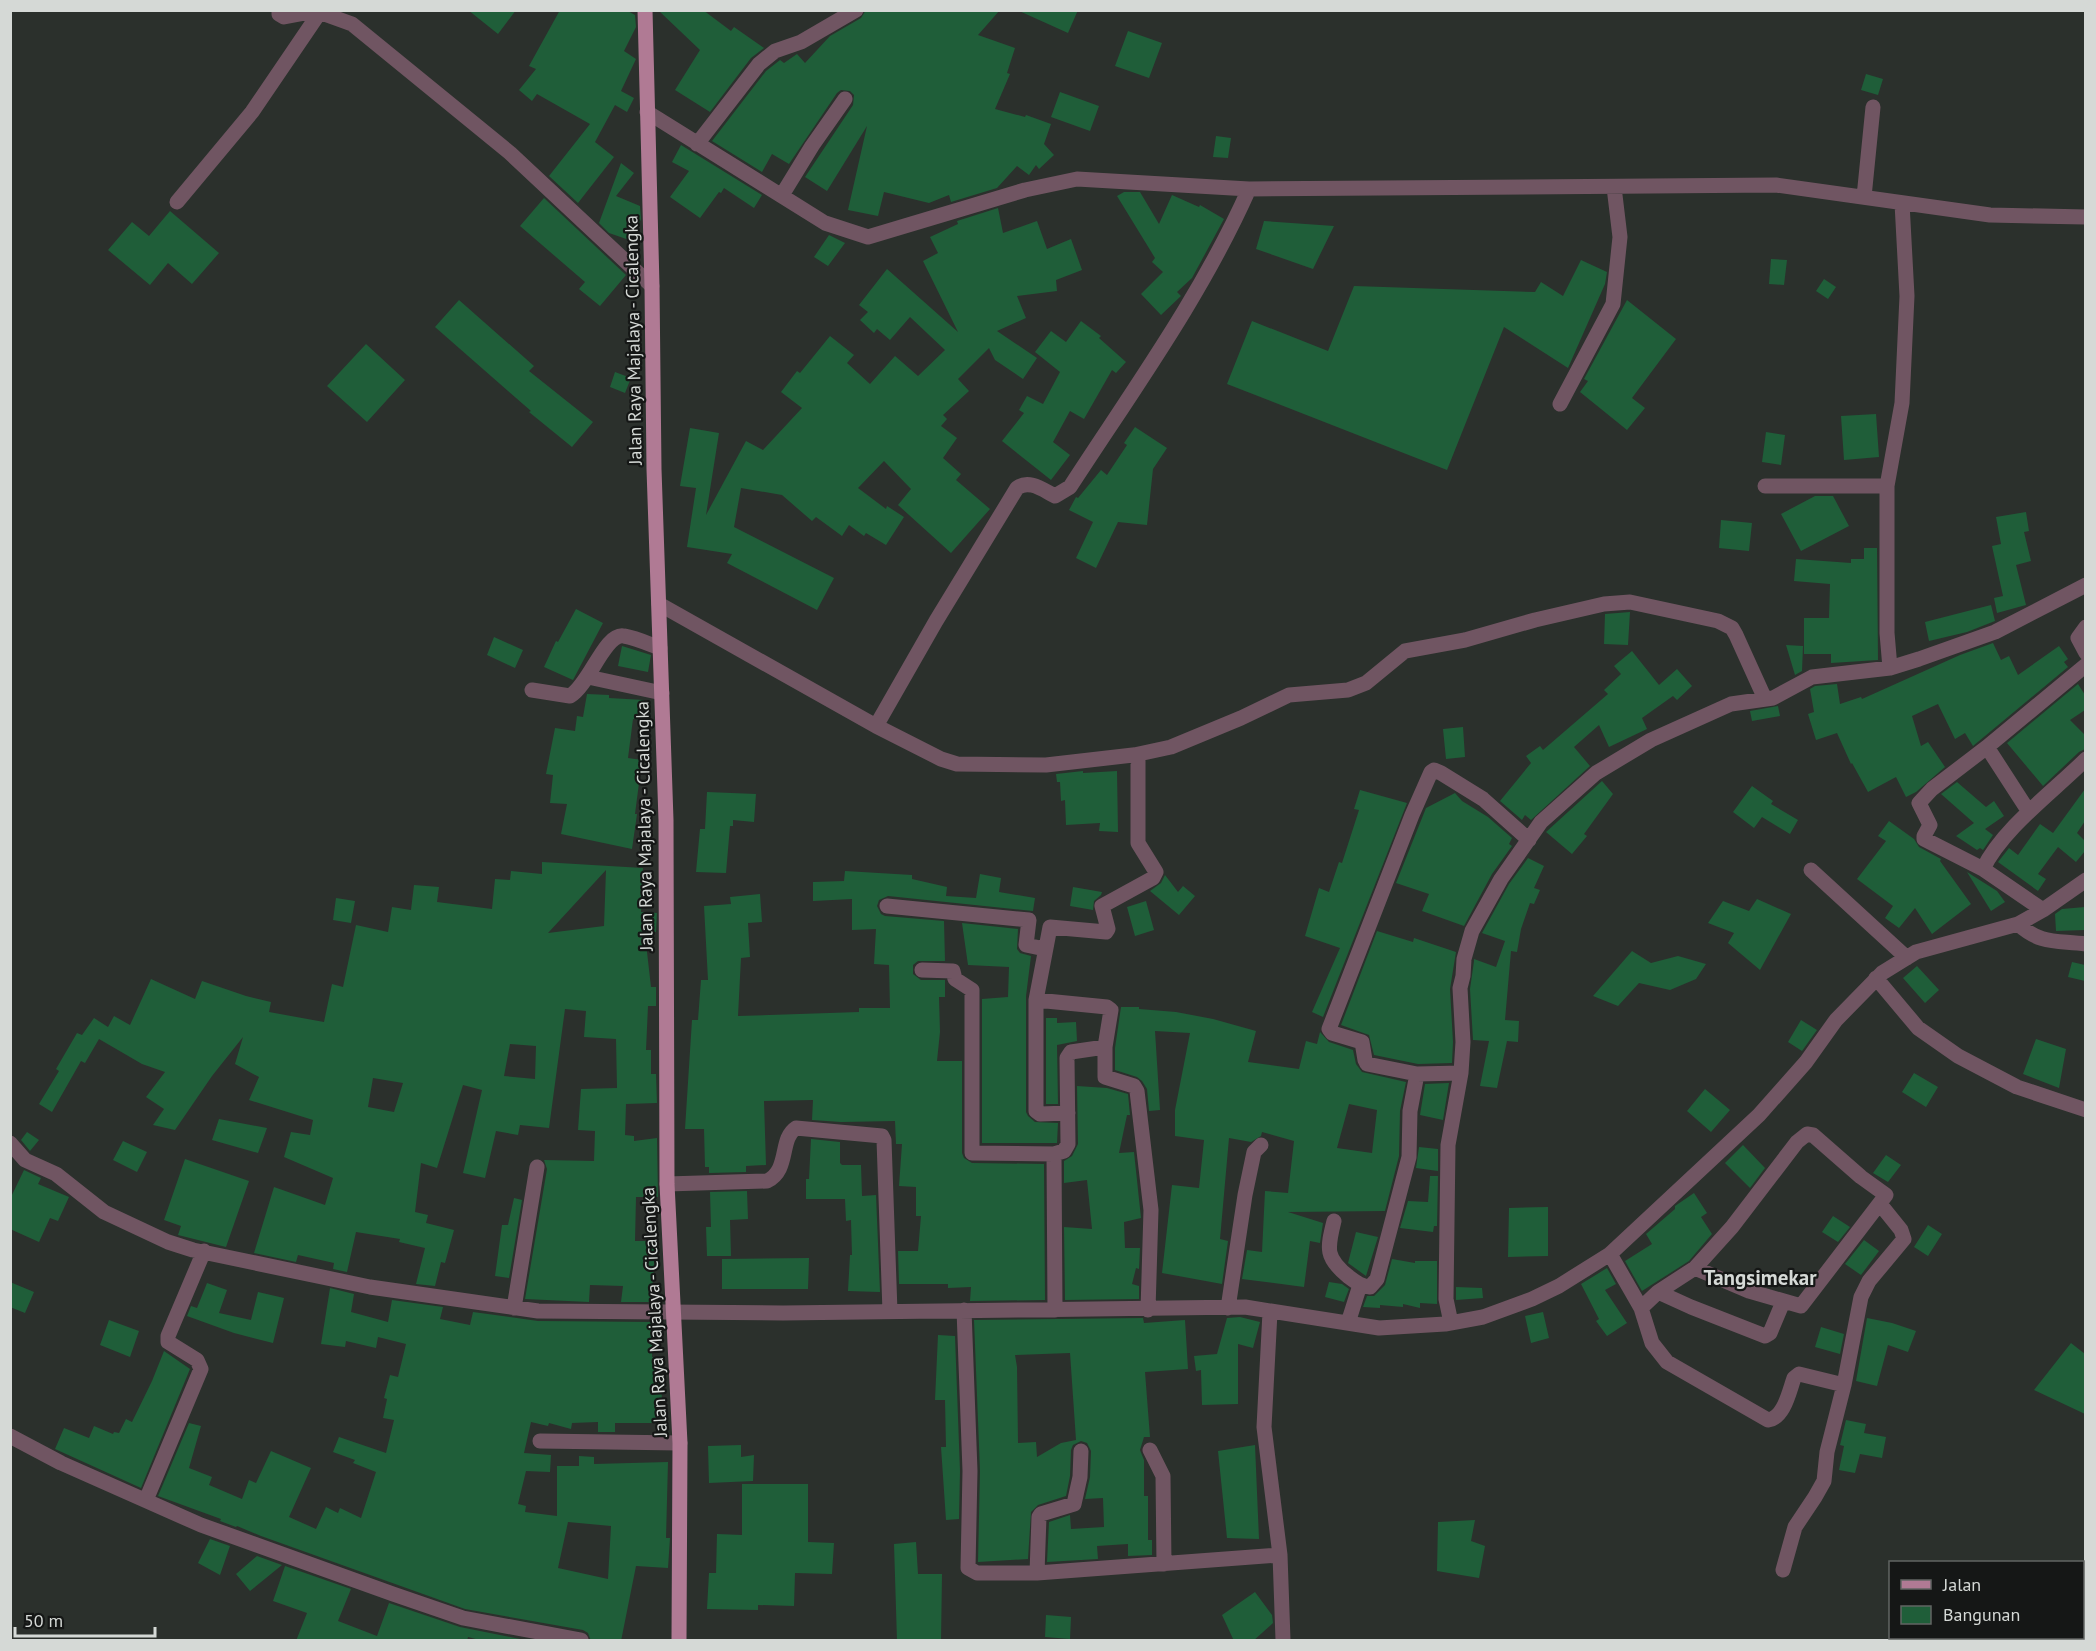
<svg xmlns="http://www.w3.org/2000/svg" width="2096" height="1651" viewBox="0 0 2096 1651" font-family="'PT Sans',sans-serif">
	<rect width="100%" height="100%" fill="#2b302c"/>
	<path fill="#1f5e39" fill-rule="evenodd" d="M468 10H516L498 34Z
		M560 10H626L635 15 636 27 624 51 636 59 621 91 634 98 627 112 615 105 595 142 614 157 578 203 549 176 590 124 537 94 532 101 519 90 536 69 529 66Z
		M658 10H703L731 31 734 27 764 48 751 58 710 112 675 90 700 50Z
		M866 10H1000L978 35 1015 48 1007 73 1010 74 995 109 1025 117 1026 115 1051 124 1044 144 1054 155 1039 169 1036 165 1029 175 1017 166 997 188 951 202 949 195 929 203 884 192 878 216 848 210 867 126 827 191 805 177 853 105 854 95 850 91 841 90 837 93 789 164 772 154 762 172 712 141 766 71 780 60 784 63 797 54 805 63 830 36 861 18Z
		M1017 10H1078L1068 33Z
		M1128 31 1162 43 1149 78 1115 66Z
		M1866 74 1883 79 1878 95 1861 90Z
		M1060 92 1099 106 1090 131 1051 117Z
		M1216 136 1231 138 1228 158 1213 157Z
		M681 145 762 195 754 208 724 188 721 193 719 192 700 218 670 197 689 171 672 162Z
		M621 163 634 173 616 196 640 206 641 219 632 241 609 233 599 223Z
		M1124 192H1140L1159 224 1172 195 1199 207 1200 205 1224 219 1192 278 1177 292 1181 296 1161 315 1141 294 1163 272 1152 262 1155 258 1117 196Z
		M544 198 626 275 600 306 579 289 585 282 520 226Z
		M998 208 1003 233 1037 221 1047 249 1071 239 1082 270 1056 280 1057 291 1017 296 1026 318 997 331 1037 358 1023 379 995 360 989 348 958 379 969 391 943 415 947 419 941 426 957 438 943 458 961 474 956 480 990 509 951 553 898 505 911 489 884 461 858 488 886 509 887 506 904 517 886 545 866 533 864 536 849 525 842 536 816 517 812 521 782 495 741 488 734 527 834 578 817 610 727 563 732 554 687 547 696 488 680 486 690 428 719 433 706 515 746 441 763 450 802 408 781 392 797 371 800 373 830 336 854 355 847 363 870 384 895 356 918 376 945 350 910 317 890 340 877 329 874 333 860 320 868 312 859 305 887 269 958 332 923 261 938 253 930 237 958 224 957 221Z
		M170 211 219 253 192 284 168 263 150 285 108 250 132 222 149 236Z
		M1264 221 1334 226 1313 269 1256 249Z
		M829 235 845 243 828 266 814 257Z
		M1771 259 1787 260 1784 285 1769 284Z
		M1581 260 1607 272 1605 284 1568 368 1504 327 1447 470 1227 384 1252 321 1328 351 1354 286 1535 292 1541 282 1563 296Z
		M1824 279 1836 287 1828 299 1816 291Z
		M459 300 534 366 529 371 593 422 572 447 529 412 531 411 435 327Z
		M1627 300 1676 339 1632 398 1645 408 1627 430 1580 392 1588 381 1584 379Z
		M1081 321 1101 336 1099 338 1126 362 1116 373 1112 370 1084 419 1070 411 1053 442 1070 455 1051 480 1002 441 1024 413 1019 410 1027 396 1043 404 1060 372 1035 352 1051 331 1066 342Z
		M366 344 405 380 367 422 327 386Z
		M615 372 631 378 625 393 610 387Z
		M1876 414 1879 457 1844 460 1841 416Z
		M1135 427 1167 448 1153 469 1147 525 1118 522 1096 568 1076 558 1093 522 1069 510 1076 497 1078 498 1101 470 1107 475 1127 445 1124 443Z
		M1766 432 1785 435 1781 465 1762 462Z
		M1815 496H1833L1849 526 1801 551 1781 514Z
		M2026 512 2029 531 2024 532 2031 561 2016 565 2026 605 1997 613 1994 598 2003 596 1992 546 2001 544 1996 517Z
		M1721 520 1752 523 1749 551 1719 548Z
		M1864 548H1877L1878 660 1831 663V654H1804V618H1829L1830 584 1794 581 1796 559 1851 563V559H1864Z
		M1991 605 1995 621 1967 632 1929 641 1925 622Z
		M576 609 603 623 573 680 544 667 556 641 558 642Z
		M1630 612 1628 645 1604 644 1605 614Z
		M494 637 523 650 515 668 487 655Z
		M1993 643 2001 660 2009 656 2018 675 2059 646 2068 659 2064 662 2068 667 1973 746 1965 733 1955 739 1938 704 1912 716 1921 746 1928 742 1945 767 1916 792 1906 797 1896 777 1868 792 1852 763 1851 764 1837 733 1816 740 1808 714 1814 712 1810 689 1815 686 1837 684 1840 704 1861 697 1862 699 1960 655Z
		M1786 645 1803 646 1802 671 1795 675Z
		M622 646 651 655 648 672 618 666Z
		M1632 651 1659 685 1677 669 1692 686 1677 700 1673 696 1642 718 1647 729 1609 747 1599 725 1574 747 1590 766 1531 820 1525 815 1522 820 1500 801 1531 763 1526 756 1540 746 1543 750 1608 694 1604 690 1621 674 1614 666Z
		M2078 684 2085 695V710L2070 720 2085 735V749L2079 752 2043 786 2007 743Z
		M587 694 609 695V698L644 700 643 720 633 719 628 758 642 760 635 814H637L632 849 561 834 567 804 550 803 553 775 546 774 555 728 575 731 577 716 583 717Z
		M1778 706 1780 716 1752 721 1750 711Z
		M1463 727 1465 757 1446 759 1443 729Z
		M1083 771V773L1117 771 1118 832 1099 831 1100 823 1066 825 1065 800 1061 801 1060 782H1057L1056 774Z
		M1602 781 1613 794 1584 834 1587 836 1572 854 1546 832Z
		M1957 782 1986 807 1994 801 2004 816 1985 829 1993 835 1983 850 1980 848 1977 850 1956 836 1974 823 1941 794Z
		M1752 786 1773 801 1771 804 1798 820 1790 834 1762 817 1754 828 1733 812Z
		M2085 789V821L2077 833 2085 841V851L2076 862 2058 847 2038 874 2046 879 2038 891 1998 862 2009 848 2018 855 2040 824 2053 833Z
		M1360 790 1407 803 1323 1017 1312 1012 1340 948 1305 936 1319 888 1329 892 1339 862 1342 863 1359 810 1354 809Z
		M707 792 756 794 754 822 733 820V826H730L726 873 696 872 700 829H705Z
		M1455 793 1462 801 1488 817 1512 838 1509 844 1512 846 1492 874 1464 926 1422 911 1429 894 1396 883 1426 808Z
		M1889 821 1914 839 1919 847 1941 859 1940 861 1971 904 1932 934 1915 908 1899 928 1885 918 1893 906 1857 879 1886 841 1878 836Z
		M1528 858 1544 866 1534 888 1540 890 1534 904 1530 903 1521 929 1517 952 1511 951 1505 1020 1519 1021 1518 1042 1507 1041 1497 1088 1480 1086 1489 1041 1473 1040 1470 989 1474 961V959L1496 967 1505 941 1482 933 1509 884Z
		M542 862 643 868 641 912 657 913 656 932H650L652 941 646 943 651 987H656V1006H648L646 1050H651V1074H656L657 1103 626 1104 625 1135 634 1136V1141L657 1138 658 1197H636L635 1241H654V1268L651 1302H621L623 1286 590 1285 589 1302 525 1299 547 1169 544 1160 594 1161 595 1131 578 1130 581 1089 617 1088 616 1039 584 1037 586 1011 565 1009 549 1128 520 1125 518 1135 496 1131 485 1178 463 1173 482 1090 463 1085 437 1168 421 1163 415 1212 428 1215 426 1223 454 1230 445 1263 441 1262 435 1286 416 1284 425 1248 399 1242 400 1239 356 1232 347 1272 333 1269 334 1263 298 1255 296 1262 254 1253 274 1187 325 1205 333 1178 284 1157 291 1132 310 1135 313 1120 249 1100 259 1077 235 1064 243 1037 212 1076 175 1130 153 1125 164 1109 146 1097 165 1072 142 1064 99 1039 85 1063 81 1061 52 1112 39 1104 59 1071 56 1069 77 1033 82 1035 94 1018 108 1027 114 1016 130 1025 151 979 195 999 202 981 246 996 271 1002 269 1012 324 1022 332 984 343 987 356 925 388 932 392 907 411 910 414 885 439 887 437 902 492 909 495 879 510 880 511 871 542 874ZM606 870 604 926 548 933ZM510 1044 536 1046 535 1079 504 1076ZM373 1078 403 1083 394 1112 368 1107Z
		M845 871 912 875V879L947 887 946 896 976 898 980 874 1001 878 999 892 1035 898 1033 911 888 896 879 900 877 906 881 914 885 916 944 921 945 961H918L913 965V974L921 980H945V997H939L940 1032 937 1061H962V1153L964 1158 972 1163 1044 1164 1045 1300 970 1301 971 1287 948 1288V1284H899L898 1251H918L921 1216H916V1187L899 1186 902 1144H896L895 1121 841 1122 812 1120 813 1100 764 1101 766 1165 746 1166V1172L709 1173V1167H705L704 1129H685L692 1020H698L701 980H708L704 906 731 904 730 897 760 894 762 922 748 923 750 957 741 958 738 1016 859 1012V1008H890L889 965 874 964 876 929 852 930V899L813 901V882L844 881Z
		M1967 872 1997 891 2005 902 1991 911Z
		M1165 875 1178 892 1183 886 1195 896 1179 915 1150 891 1161 883Z
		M1073 887 1102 892 1101 895 1094 901 1093 910 1070 906Z
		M336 898 355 901 351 923 333 920Z
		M1757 899 1791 914 1760 970 1728 943 1734 933 1708 923 1723 901 1749 911Z
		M1146 901 1154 930 1135 936 1127 907Z
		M2085 907V930L2056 931 2055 914 2062 909Z
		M962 923 1018 929 1017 949 1020 953 1031 956 1026 996V1112L1028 1116 1035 1122 1058 1123 1057 1143H982V999L1008 997 1009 967 968 965Z
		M1377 931 1413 942 1414 938 1456 952 1450 989 1453 1042 1452 1063 1418 1064 1374 1055 1369 1035 1341 1025Z
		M1632 951 1651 963 1678 956 1706 964 1696 979 1670 990 1639 983 1618 1006 1593 996Z
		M2072 962 2085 965V981L2068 977Z
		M1917 966 1939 990 1925 1003 1903 978Z
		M1121 1007H1139V1009L1176 1012 1213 1019 1256 1031 1248 1062 1299 1069 1306 1041 1317 1044 1320 1032 1329 1042 1353 1050 1356 1064 1362 1072 1406 1082 1400 1111 1399 1156 1385 1211 1288 1212 1323 1223 1320 1243 1310 1241 1304 1287 1242 1279 1247 1250 1262 1252 1265 1191 1288 1193 1294 1141 1262 1132 1261 1136 1251 1142 1229 1138 1220 1239 1228 1241 1222 1284 1162 1273 1172 1185 1199 1188 1204 1140 1175 1136V1110L1190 1033 1155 1031 1160 1110 1149 1111 1147 1089 1142 1081 1137 1077 1115 1070V1048ZM1349 1104 1377 1110 1372 1153 1337 1148Z
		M1046 1018H1057V1023L1076 1022 1077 1041 1057 1045 1058 1104H1046Z
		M1801 1020 1817 1030 1802 1051 1788 1042Z
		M2036 1039 2066 1049 2059 1088 2023 1074Z
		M1914 1073 1938 1087 1926 1107 1902 1092Z
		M1449 1083 1443 1120 1420 1115 1425 1084Z
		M1077 1086 1107 1088 1128 1094 1130 1115H1127L1119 1153 1134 1152 1141 1218 1124 1222 1125 1248H1140L1139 1269 1136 1268 1132 1284 1139 1286V1299L1065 1300 1064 1227 1092 1229 1087 1180 1064 1183V1161L1072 1156 1078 1144Z
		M1705 1089 1730 1110 1711 1132 1687 1111Z
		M219 1119 267 1128 258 1153 212 1140Z
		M27 1132 39 1140 30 1151 21 1140Z
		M811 1139 840 1142V1163L842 1165H861L862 1196 876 1195 880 1292 848 1291 850 1255H852L851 1220 846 1221 845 1199H806V1179H809Z
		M123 1141 147 1152 137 1172 113 1160Z
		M1743 1145 1765 1168 1750 1188 1725 1163Z
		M1419 1147 1438 1149V1171L1416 1168Z
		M1886 1155 1901 1165 1888 1182 1873 1173Z
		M185 1159 249 1181 226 1247 178 1235 181 1226 164 1220Z
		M24 1170 41 1178 38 1184 69 1197 58 1221 50 1218 39 1242 10 1229V1199Z
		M1430 1176H1438L1437 1226H1434L1433 1232 1400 1228 1408 1201 1428 1202Z
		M747 1191 748 1219 730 1220 731 1256H707L706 1227H711L710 1192Z
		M1694 1193 1707 1213 1701 1217 1712 1234 1689 1261 1642 1291 1625 1261 1652 1244 1646 1234 1675 1209V1206Z
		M514 1198 522 1200 509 1278 495 1276 502 1225H508Z
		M1548 1207V1256L1508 1257 1509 1208Z
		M1833 1216 1850 1227 1838 1242 1822 1232Z
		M1928 1225 1942 1234 1928 1256 1914 1247Z
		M1356 1232 1378 1237 1366 1276 1348 1263Z
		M1864 1240 1879 1251 1861 1275 1845 1264Z
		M809 1258 808 1289H722V1259Z
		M1392 1259 1415 1263V1261H1437V1304L1420 1303V1308L1403 1304V1307L1380 1305V1308L1363 1307 1367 1296H1374L1385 1285Z
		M1607 1268 1616 1284 1605 1290 1627 1323 1607 1336 1596 1321 1599 1319 1581 1284Z
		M10 1282 34 1292 25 1313 10 1307Z
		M1329 1282 1342 1284 1349 1289 1344 1302 1325 1297Z
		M207 1283 227 1290 219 1313 251 1320 258 1292 284 1298 273 1343 234 1333 187 1316 191 1306 197 1308Z
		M1456 1287 1482 1288 1483 1298 1456 1300Z
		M330 1288 354 1294 351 1312 388 1322 392 1300 443 1307 440 1319 470 1325 473 1312 538 1321 653 1322 652 1357H660L663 1423H615V1432H598V1422L572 1423 571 1429 549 1423 548 1426 531 1422 524 1453 551 1455 550 1472 526 1471 518 1504 526 1506 525 1512 557 1516V1466H579V1456L594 1457V1464L668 1462 666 1538H670L668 1568 636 1566 621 1641H591L588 1633 583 1630 465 1609 261 1536 237 1526 236 1527 220 1521 221 1519 158 1496 189 1423 201 1426 189 1468 212 1477 209 1485 242 1499 249 1480 256 1483 271 1451 311 1468 289 1517 316 1529 326 1507 338 1513 340 1508 361 1518 376 1472 353 1463 355 1460 333 1452 339 1437 386 1453 394 1420 383 1418 387 1399 384 1398 390 1375 398 1377 406 1344 378 1337 376 1348 346 1341 345 1347 321 1344ZM568 1522 611 1526 608 1579 558 1568Z
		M1543 1312 1549 1338 1531 1343 1525 1316Z
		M1240 1317 1260 1322 1253 1348 1238 1344V1404L1202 1405 1201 1370 1196 1371 1194 1356 1217 1354 1227 1318Z
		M1143 1318 1144 1323 1185 1320 1188 1369 1145 1372 1150 1437H1144L1140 1450 1144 1460V1496H1148V1540H1152V1555L1128 1556V1544L1097 1546 1098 1559 1047 1562 1049 1522 1070 1515 1071 1529 1104 1527 1103 1498 1085 1499 1090 1477 1091 1451 1087 1443 1081 1441 1073 1445 1071 1450 1070 1476 1066 1496 1038 1505 1031 1512 1028 1559 978 1562 980 1471 974 1320ZM1070 1353 1076 1440 1061 1443 1037 1457 1036 1442 1018 1443 1017 1367 1015 1355Z
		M1867 1318 1892 1323 1916 1331 1908 1352 1888 1345 1877 1386 1856 1381Z
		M109 1320 139 1331 130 1357 100 1345Z
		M1821 1327 1844 1334 1840 1354 1815 1347Z
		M938 1335 955 1336 960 1471 959 1519 946 1520 941 1447H946L945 1400H935Z
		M2071 1343 2085 1354V1414L2034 1390Z
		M164 1351 190 1369 141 1488 55 1449 64 1428 89 1438 94 1426 113 1434 114 1432 119 1433 126 1419 132 1422 152 1381Z
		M1846 1420 1866 1424 1864 1433 1886 1437 1882 1458 1860 1454 1855 1473 1839 1470 1844 1446 1840 1445Z
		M741 1445V1457L754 1455 753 1481 709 1483 708 1446Z
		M1255 1445 1259 1539 1227 1538 1218 1451Z
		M742 1484H808V1542L834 1543 832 1574 795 1573 794 1606 758 1605V1610L707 1609 709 1573H716L717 1534 742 1535Z
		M1475 1520 1471 1541 1485 1546 1479 1578 1437 1571 1438 1522Z
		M210 1539 230 1546 220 1575 198 1563Z
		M916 1542 918 1574H942L941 1641H897L894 1544Z
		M257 1556 282 1565 250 1591 236 1574Z
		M285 1566 351 1589 338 1621 377 1636 389 1603 460 1627 530 1641H483L468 1637 467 1641H296L307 1613 273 1601Z
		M1255 1592 1272 1615 1273 1623 1253 1641H1234L1222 1615Z
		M1046 1615 1071 1617 1070 1639 1045 1637Z"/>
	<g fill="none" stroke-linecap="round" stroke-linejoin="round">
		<path stroke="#705562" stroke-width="15" d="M279 10V14L284 17 316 11 352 24 510 153 652 286
			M647 112 825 223 868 237 1025 190 1077 179 1249 189 1776 185 1990 215 2086 217
			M697 144 759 64 775 51 801 42 856 10
			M782 195 812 146 845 99
			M1864 197 1873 107
			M177 202 252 112 320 12
			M1560 404 1613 304 1620 237 1614 187
			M1765 486H1887
			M659 604 876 726 941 759 957 764 1046 765 1133 755 1138 760V843L1156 872 1153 878 1102 906 1108 929 1106 932 1050 927 1036 1000 1107 1007 1111 1010 1105 1047V1077L1134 1086 1137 1091 1151 1210 1148 1310
			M2086 627 2078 638 2086 653
			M1890 668 1887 633V486L1902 403 1907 296 1902 203
			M588 677 662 693
			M532 690 570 696C590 684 605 632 624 636 636 638 649 644 660 648
			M876 726 936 621 1017 488C1029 479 1043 490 1055 496L1070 487C1133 390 1202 295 1249 189
			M1134 755 1171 747 1241 718 1289 695 1348 690 1366 683 1405 651 1465 640 1535 620 1604 604 1630 602 1718 621 1732 628 1736 635 1765 699
			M2029 812 1987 747 2086 665
			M1983 869 1924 839V836L1930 825 1919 803 1932 789 1987 747
			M1811 870 1907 958
			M887 906 1029 920 1026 945 1045 949
			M2043 910 1983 869C2002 829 2054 791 2086 759
			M2018 924C2041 945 2057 940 2086 944
			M922 970 953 971 955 979 972 990V1153L1054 1154
			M1876 978 1918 1028 1958 1056 2017 1087 2086 1110
			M1036 1000V1111L1040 1114 1068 1113
			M1461 1073 1463 1042 1460 988 1463 976 1464 959 1472 931 1501 879 1541 822 1596 773 1651 740 1731 704 1773 698 1812 677 1890 668 1919 659 1995 632 2086 585
			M10 1143 25 1160 56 1174 104 1212 168 1242 193 1250 370 1287 538 1311 783 1313 1245 1307 1379 1328 1445 1324 1483 1317 1532 1299 1559 1286 1610 1254 1759 1115 1806 1062 1836 1020 1882 973 1916 952 2018 924 2043 910 2086 880
			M667 1184 767 1181C790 1170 779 1139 796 1128L882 1136 884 1140 890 1312
			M1334 1221C1327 1249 1325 1258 1349 1277 1357 1283 1361 1286 1370 1287L1377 1279 1409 1157 1410 1111 1417 1074
			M1610 1254 1641 1308 1652 1343 1667 1362 1768 1420C1784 1418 1789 1392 1794 1378L1799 1374 1844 1385 1827 1452 1824 1481 1815 1497 1795 1527 1783 1570
			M1658 1292 1691 1307 1765 1336 1770 1333 1783 1302
			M514 1308 537 1167
			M1228 1308 1245 1195 1254 1152 1261 1145
			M1641 1308 1658 1292 1695 1268 1732 1227 1797 1142 1807 1134 1813 1135 1861 1177 1886 1195 1801 1306 1749 1291 1695 1268
			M964 1310 970 1471 968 1568 977 1573H1037L1039 1517 1041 1514 1074 1504 1080 1477 1081 1451
			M1055 1310 1054 1154 1064 1151 1068 1144 1067 1058 1071 1052 1105 1047
			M1270 1312 1264 1427 1280 1555
			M1348 1323 1360 1285
			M1451 1323 1446 1299 1448 1145 1461 1073 1417 1074 1367 1064 1365 1060 1362 1042 1332 1033 1329 1029 1412 815 1431 772 1434 770 1441 773 1483 799 1529 840
			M1844 1385 1861 1297 1869 1281 1904 1239 1901 1230 1880 1204
			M10 1436 61 1463 201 1525 393 1594 463 1618 581 1640
			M540 1441 680 1443
			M1150 1450 1163 1476 1164 1564
			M146 1500 201 1369 197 1360 168 1342V1336L204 1251
			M1037 1573 1280 1555 1283 1640"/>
		<path stroke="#b07a94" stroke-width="15" d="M645 10 652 286 654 469 666 820 667 1184 680 1443 679 1640"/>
	</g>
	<g text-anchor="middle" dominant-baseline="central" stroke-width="4.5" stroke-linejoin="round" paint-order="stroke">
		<g font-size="18" fill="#d5d9d6" stroke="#151716">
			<text transform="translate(633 340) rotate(-91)">Jalan Raya Majalaya - Cicalengka</text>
			<text transform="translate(644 826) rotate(-91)">Jalan Raya Majalaya - Cicalengka</text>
			<text transform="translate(654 1312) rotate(-93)">Jalan Raya Majalaya - Cicalengka</text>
		</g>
		<g font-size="21" font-weight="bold" fill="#d5d9d6" stroke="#151716">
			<text x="1760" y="1277">Tangsimekar</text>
		</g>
	</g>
	<rect width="2096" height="1651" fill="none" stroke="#d5d9d6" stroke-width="24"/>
	<rect x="1889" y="1561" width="195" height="78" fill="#151716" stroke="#626563" stroke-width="1.5"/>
	<rect x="1901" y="1580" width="30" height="9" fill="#b07a94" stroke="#626563" stroke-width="1.5"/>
	<text x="1943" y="1591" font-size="18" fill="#d5d9d6">Jalan</text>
	<rect x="1901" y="1606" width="30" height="18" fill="#1f5e39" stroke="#626563" stroke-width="1.5"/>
	<text x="1943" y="1621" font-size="18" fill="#d5d9d6">Bangunan</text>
	<path d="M15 1627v9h140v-9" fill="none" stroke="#d5d9d6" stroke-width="3"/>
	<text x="24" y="1627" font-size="18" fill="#d5d9d6" stroke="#151716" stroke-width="4.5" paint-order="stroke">50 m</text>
</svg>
